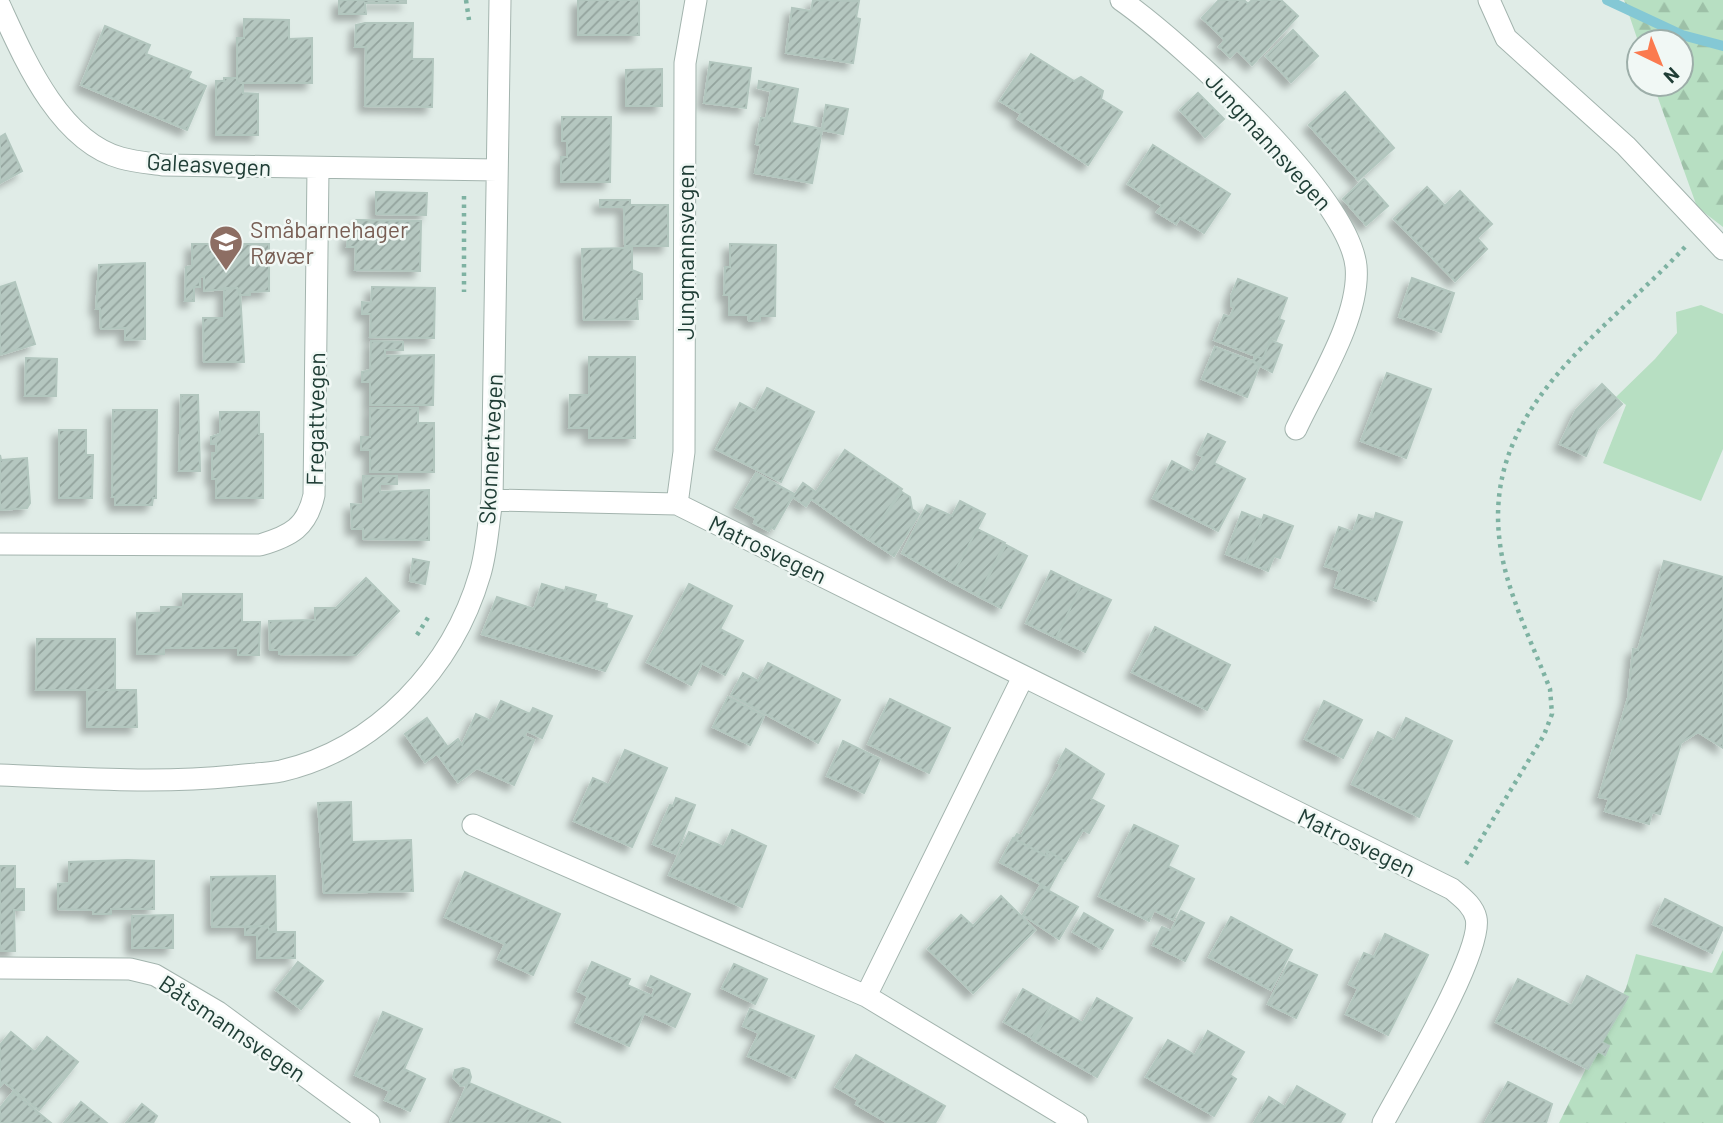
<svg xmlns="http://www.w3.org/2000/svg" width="1723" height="1123" viewBox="0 0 1723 1123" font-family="Barlow,sans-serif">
	<defs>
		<pattern id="forest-firs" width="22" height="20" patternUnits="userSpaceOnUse" patternTransform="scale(1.75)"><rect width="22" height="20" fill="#b7dfc2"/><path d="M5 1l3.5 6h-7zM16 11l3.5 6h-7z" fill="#9dc0a7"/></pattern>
		<pattern id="building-hatch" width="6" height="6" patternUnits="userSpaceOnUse" patternTransform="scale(1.75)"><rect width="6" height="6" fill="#b5c7c0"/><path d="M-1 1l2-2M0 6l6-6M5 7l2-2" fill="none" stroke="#93a39d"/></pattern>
		<filter id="shadow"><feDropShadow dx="-6" dy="6" stdDeviation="3.5" flood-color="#0004"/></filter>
	</defs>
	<rect width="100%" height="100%" fill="#e0ece7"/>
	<path fill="#b7dfc2" d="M1701 305 1723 314V449L1701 501 1603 463 1626 405 1616 397 1655 359 1677 333 1676 312Z"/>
	<path fill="url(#forest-firs)" d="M1624 0H1723V227L1697 207 1653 84H1681V42L1639 44Z
		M1723 950V1123H1559L1626 988 1636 954 1712 973Z"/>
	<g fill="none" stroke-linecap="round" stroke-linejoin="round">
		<path stroke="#84c8d5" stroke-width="10" d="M1607 0 1682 35 1723 46"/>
	</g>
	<path fill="url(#building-hatch)" stroke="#b2c6be" stroke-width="2" filter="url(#shadow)" d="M339 0H406V3H365L366 14H339Z
		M578 0H639V35H578Z
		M813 0 859 1 856 18 860 19 853 63 786 53 792 8 811 11Z
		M1219 0H1244L1248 4 1252 0H1281L1298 16 1252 65 1237 50 1230 57 1219 47 1225 40 1202 18Z
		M244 19 289 20V39L312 38V83H237V38H244Z
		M365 23H413L412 59H433L432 107 365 106 366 47H355L356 25Z
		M105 26 150 45 146 54 191 72 188 78 206 86 187 130 81 85Z
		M1293 30 1318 56 1291 82 1266 56Z
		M1031 54 1074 81 1081 77 1103 91 1101 99 1122 112 1088 165 1018 119 1021 114 1000 101Z
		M710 62 751 68 746 108 704 103Z
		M662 69V106H626V70Z
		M224 78H237V83H243V93L258 94V135H216V81H224Z
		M759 81 798 89 792 123 822 129 826 105 848 109 843 134 822 130 812 183 755 173 761 145 756 144 761 118 766 119 771 91 758 88Z
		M1345 92 1394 148 1358 180 1309 125Z
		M1198 93 1224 119 1205 137 1180 110Z
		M562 117H611L610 182H561V157H567V141H562Z
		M5 134 22 171 0 183V137Z
		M1153 145 1230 194 1204 233 1180 218 1176 224 1157 212 1162 206 1128 184Z
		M1364 179 1388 206 1366 225 1343 199Z
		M1427 187 1445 206 1460 191 1492 224 1477 238 1487 249 1455 281 1394 219Z
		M376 192 427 193 426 215 376 214Z
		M600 200H630V205H668V246H625L624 207H600Z
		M356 220 421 221 420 271 355 270 356 247H347L348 234 356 235Z
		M192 244H269V291L250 292V295H240L237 288 204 291V276L200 277V287H194V301H185L186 267 192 266Z
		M730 244 776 245 775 316H760V321H749L748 315H729V295H724L725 267H730Z
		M632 248V270L642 274V299H637L638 319 584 320 582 249Z
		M145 263V339L125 340V328L101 329 100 309H96L99 265Z
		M1412 278 1454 293 1441 332 1399 317Z
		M1238 279 1287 298 1279 319 1284 321 1276 340 1271 338 1263 359 1214 340 1224 315 1230 317 1234 307 1231 306V296Z
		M15 282 35 344 0 355V287Z
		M372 287 435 288 434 338 370 337 371 314H362V302L371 303Z
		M224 288H237L240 291 244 362H204L203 318H224Z
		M1270 340 1282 345 1272 372 1253 362 1255 356 1263 359Z
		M371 341 403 342V350H385V356L434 355 433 405H370V382H362V372L370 370Z
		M1215 347 1260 364 1247 397 1202 379Z
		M589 357H635V438H589V428H569L570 395H589Z
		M26 358 57 359 56 396H25Z
		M1387 373 1431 389 1406 458 1361 441Z
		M1602 384 1622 404 1598 428 1586 456 1560 444 1576 410Z
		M767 388 814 412 781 482 716 449 740 403 755 411Z
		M181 395H198L200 471H179Z
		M370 408H418V423H434V472H370V450H361V437H370Z
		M113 410H157L156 498H153L152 505H115V497H112Z
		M220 412H259V434H263V498H216V479H212V453H216V444H211V437L220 434Z
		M59 430H86V455H93L92 498H59Z
		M1208 434 1225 442 1214 463 1245 479 1218 531 1153 498 1172 461 1194 473 1203 457 1198 454Z
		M845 450 902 489 868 539 811 499 806 506 793 497 803 483 816 492Z
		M0 455 1 460 27 458 30 503 27 508 0 510Z
		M756 473 794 494 774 529 771 527 769 531 754 523 756 518 736 507Z
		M363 476H397V484H380V492L429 490V540L363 539V529H352L351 504 363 505Z
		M902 492 910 497 912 509 919 514 894 556 868 539Z
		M960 501 985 514 950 581 902 553 927 505 952 516Z
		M1242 512 1262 520 1246 562 1226 554Z
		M1376 513 1402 522 1376 601 1335 587 1340 571 1325 566 1339 527 1353 532 1359 515 1374 520Z
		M1264 515 1293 526 1280 558 1274 556 1268 571 1246 562Z
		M977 529 1005 543 978 596 950 581Z
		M1006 545 1027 556 1001 608 978 596Z
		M413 559 429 562 425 584 410 581Z
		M1664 561 1723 577V748L1698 732 1681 743 1660 814 1652 812 1649 824 1605 811 1609 799 1599 797 1628 698 1633 649 1638 650Z
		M1051 571 1081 586 1056 638 1026 623Z
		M366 578 399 611 356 655 279 654V650H270L269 621 315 620V608H336Z
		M542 584 565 591 566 587 596 595 594 601 607 604 606 608 632 616 605 671 482 634 497 597 534 609Z
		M689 584 732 606 720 629 743 641 725 675 702 663 691 685 647 662Z
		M1081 586 1111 600 1085 652 1056 638Z
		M183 594H242V622H260L259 655H238V648H164V654H137V613H161V607H183Z
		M1155 627 1230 665 1207 710 1132 672Z
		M37 639H115V690H36Z
		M768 663 840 700 818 743 731 695 743 673 758 681Z
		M87 690H136L137 727H87Z
		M728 697 764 716 750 745 713 727Z
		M890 699 950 728 929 773 868 744Z
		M501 701 530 714 533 708 552 716 542 738 527 731 524 736 534 740 514 785 477 768 458 782 438 755 458 739 462 745 476 714 491 721Z
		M1324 701 1362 720 1343 758 1305 739Z
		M427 718 447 746 425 762 405 734Z
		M1406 718 1452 741 1419 817 1352 784 1378 732 1395 741Z
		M843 741 880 759 864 793 827 776Z
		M1066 749 1104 774 1091 799 1104 806 1089 833 1083 830 1065 861 1046 850 1048 857 1014 839 1017 834 1021 836 1061 764 1058 763Z
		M625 750 667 768 632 847 574 821 593 778 609 785Z
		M676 798 695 805 676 854 653 844 670 805 673 806Z
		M351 802 352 842 411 840 413 891 324 893 318 803Z
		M1134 825 1178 846 1168 866 1194 879 1173 920 1154 910 1149 921 1099 896Z
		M732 830 766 846 742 907 669 875 689 832 724 847Z
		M1013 838 1048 857 1046 850 1064 861 1049 889 1000 862Z
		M127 860 154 861V909H111V914H93V910L58 909V884L69 883V862Z
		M0 866H15V889H24V910H14L15 951H0Z
		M465 872 560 914 533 975 498 959 505 944 445 917Z
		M275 876 276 932H271L267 926 212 927 211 877Z
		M1040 886 1078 907 1059 939 1023 915Z
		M1001 896 1035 930 973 993 928 949 961 915 973 926Z
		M1665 899 1723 928 1712 953 1653 924Z
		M1181 911 1204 923 1185 961 1153 945 1162 927 1171 931Z
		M1084 913 1113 930 1102 949 1073 932Z
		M173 915V948H132V916Z
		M1231 917 1292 950 1271 990 1209 957Z
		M267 926 271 932H295V958H257V935H245V927Z
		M1385 934 1428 955 1388 1035 1346 1014 1358 989 1349 984 1364 953 1374 957Z
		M298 962 323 981 301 1009 276 990Z
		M592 962 630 979 627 985 652 996 655 988 647 985 651 976 690 994 675 1027 644 1013 629 1046 576 1022 588 996 578 991Z
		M1289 962 1317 975 1296 1018 1268 1004Z
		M734 964 767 979 755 1004 722 988Z
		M1587 976 1628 997 1602 1042 1609 1046 1605 1055 1598 1051 1588 1069 1496 1022 1518 979 1572 1006Z
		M1023 989 1051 1005 1032 1038 1004 1022Z
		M1097 998 1132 1018 1097 1077 1033 1040 1053 1006 1083 1023Z
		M750 1009 814 1036 795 1078 748 1056 759 1033 743 1026Z
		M383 1012 422 1029 404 1069 425 1079 410 1111 385 1100 390 1091 355 1075Z
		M1208 1031 1244 1052 1230 1075 1236 1079 1214 1116 1146 1077 1168 1040 1195 1055Z
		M11 1032 35 1052 47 1037 78 1062 39 1110 4 1082 0 1086V1045Z
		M856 1055 945 1106 935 1123H888L856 1104 858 1100 836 1087Z
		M463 1068 469 1070 471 1077 469 1083 531 1110 526 1123H450L467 1085 461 1086 453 1077 455 1070Z
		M1508 1082 1552 1104 1546 1123H1485Z
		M1297 1086 1345 1114 1340 1123H1254L1269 1097 1285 1107Z
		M13 1092 51 1123H0V1108Z
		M81 1102 107 1123H64Z
		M142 1104 157 1116 153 1123H126Z
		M531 1110 561 1123H526Z"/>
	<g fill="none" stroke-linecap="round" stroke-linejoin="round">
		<g stroke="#a3b4ae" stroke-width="23">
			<path id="minor" d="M1121 0C1182 43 1348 194 1356 266 1361 316 1317 384 1296 429
				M1489 0 1506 38 1626 146 1723 249
				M0 6C24 58 59 141 121 158 135 162 150 163 164 165L497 170
				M492 500 677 504 1452 889C1461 897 1473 905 1476 918 1484 951 1402 1087 1383 1123
				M677 504 684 452 685 63 696 0
				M0 544 260 545C291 536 307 527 314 495L318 169
				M1023 677 866 996 1077 1123
				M0 775C78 778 156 784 234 776 249 774 266 774 281 771 377 749 453 667 480 574 487 551 488 524 492 500L500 0
				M473 825 866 996
				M0 968 130 969 155 975 218 1012 369 1123"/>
		</g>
		<path stroke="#7eb2a2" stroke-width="4.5" stroke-dasharray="3.5 5" stroke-linecap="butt" d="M466 0 469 20
			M464 196V292
			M417 635 429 616
			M1466 864 1544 735 1552 714 1550 689C1533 645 1506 591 1500 544 1481 408 1603 335 1685 247"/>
		<use href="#minor" stroke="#fff" stroke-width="21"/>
	</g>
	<defs>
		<g id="school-pin" transform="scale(1.75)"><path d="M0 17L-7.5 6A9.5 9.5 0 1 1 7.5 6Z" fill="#8d6e63" stroke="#f1f8f5"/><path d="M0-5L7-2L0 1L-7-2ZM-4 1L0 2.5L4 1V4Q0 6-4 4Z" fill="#fff"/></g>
	</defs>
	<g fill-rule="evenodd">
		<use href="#school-pin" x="226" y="242"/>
	</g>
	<g text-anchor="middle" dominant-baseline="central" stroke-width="5" stroke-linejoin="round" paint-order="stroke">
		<g font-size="23" fill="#203e36" stroke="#f1f8f5">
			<text transform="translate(1269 141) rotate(48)">Jungmannsvegen</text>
			<text transform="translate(209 164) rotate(3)">Galeasvegen</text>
			<text transform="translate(685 252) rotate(-90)">Jungmannsvegen</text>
			<text transform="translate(315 419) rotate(-89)">Fregattvegen</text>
			<text transform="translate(490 449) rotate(-87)">Skonnertvegen</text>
			<text transform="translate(768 549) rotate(26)">Matrosvegen</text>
			<text transform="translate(1357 842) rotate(26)">Matrosvegen</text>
			<text transform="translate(233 1028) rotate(34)">Båtsmannsvegen</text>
		</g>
		<g font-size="23" fill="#785e54" stroke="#f1f8f5" text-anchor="start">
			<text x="250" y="229">Småbarnehager<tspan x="250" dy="26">Røvær</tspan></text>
		</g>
	</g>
	<g transform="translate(1660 63) rotate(137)"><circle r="33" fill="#f1f8f5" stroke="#9daea9" stroke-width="2"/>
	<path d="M0-5L12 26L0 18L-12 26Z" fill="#fb7a4f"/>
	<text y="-10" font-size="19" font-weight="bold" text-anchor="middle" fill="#203e36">N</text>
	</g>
</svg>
